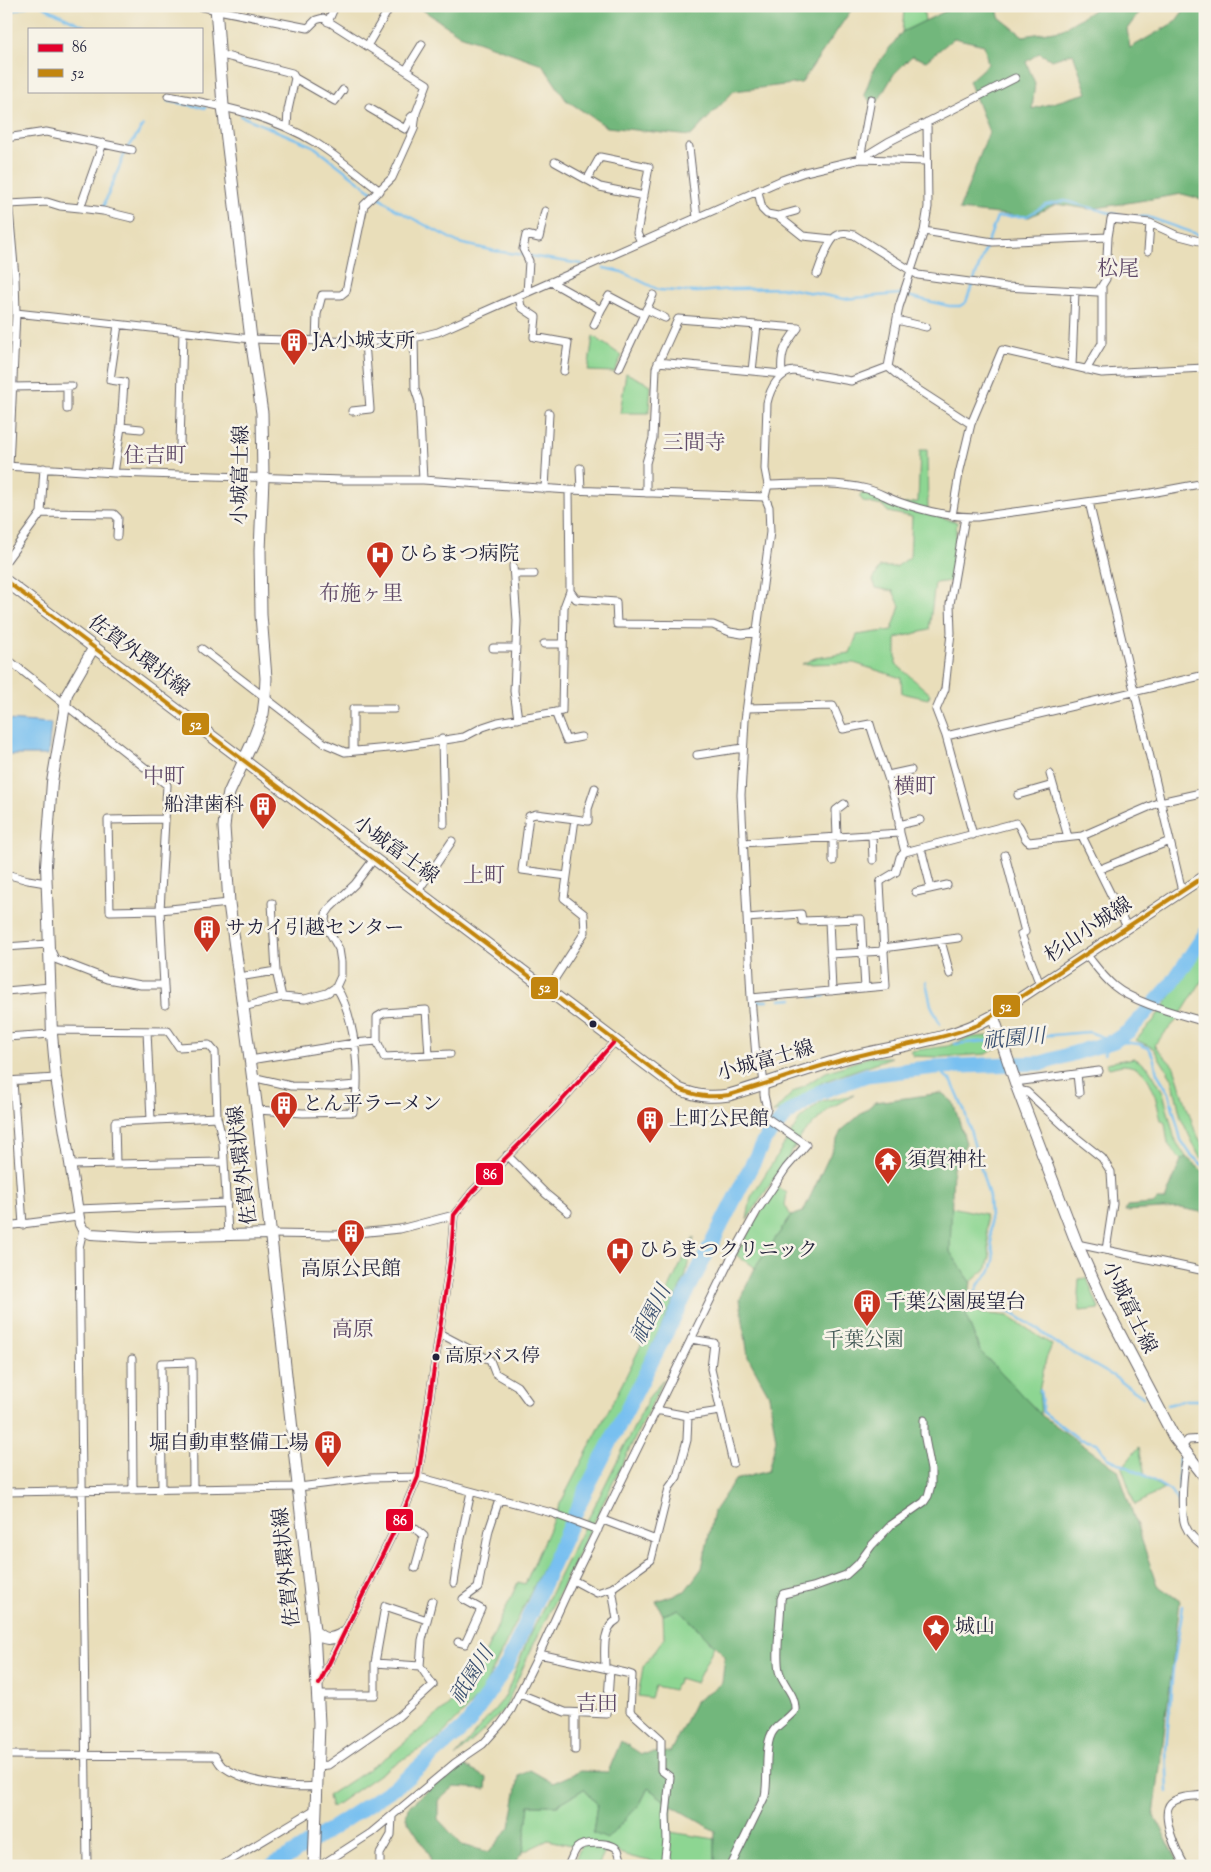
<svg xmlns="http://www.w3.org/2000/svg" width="1211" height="1872" viewBox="0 0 1211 1872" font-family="'Sorts Mill Goudy','Noto Serif JP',serif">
	<rect width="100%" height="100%" fill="#f7f3e8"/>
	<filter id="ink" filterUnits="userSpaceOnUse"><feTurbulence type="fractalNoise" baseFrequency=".02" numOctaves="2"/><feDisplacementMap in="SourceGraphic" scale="10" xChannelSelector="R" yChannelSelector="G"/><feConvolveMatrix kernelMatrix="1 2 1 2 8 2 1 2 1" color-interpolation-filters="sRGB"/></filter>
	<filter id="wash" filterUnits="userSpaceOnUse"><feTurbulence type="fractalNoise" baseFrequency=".0096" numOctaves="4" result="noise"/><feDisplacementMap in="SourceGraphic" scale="20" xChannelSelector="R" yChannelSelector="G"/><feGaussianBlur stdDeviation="1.12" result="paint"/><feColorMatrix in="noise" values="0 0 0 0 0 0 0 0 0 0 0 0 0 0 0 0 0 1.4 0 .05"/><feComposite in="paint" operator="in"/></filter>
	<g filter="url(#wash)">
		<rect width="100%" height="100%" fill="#e9deba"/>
		<path fill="#8dd692" stroke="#587c66" d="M896 6H923L925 21 902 32 904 10Z
			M593 336 622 356 614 372 588 371Z
			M626 373 651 385 649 413H620Z
			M920 450H927L928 513 957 522 951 581 935 583 929 630 896 638V664L930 694 928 699 902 693 901 678 854 663 802 664 815 658 850 653 857 635 892 630 900 606 893 591 876 588 873 580 880 567H896L910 557 912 517 888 512 883 506 864 502 859 496 866 491 900 505 918 502Z
			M1205 945V976L1177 1020 1154 1045 1174 1067 1195 1131 1205 1149V1160L1198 1154 1181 1118 1172 1078 1153 1048 1136 1040 1155 1019Z
			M989 1036 994 1042 1004 1043 987 1054 941 1057 913 1056 910 1051 948 1046 971 1037Z
			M869 1057H892L823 1082 789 1106 772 1114 792 1093 826 1072Z
			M1134 1058 1148 1067 1163 1092 1175 1140 1186 1157 1181 1160 1168 1144 1165 1123 1161 1120C1155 1098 1153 1067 1124 1065 1120 1065 1114 1067 1109 1068L1106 1063Z
			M854 1095 830 1108 803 1134 747 1220 751 1197 800 1119 822 1101Z
			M776 1186 787 1193 785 1205 791 1216 755 1268 736 1255Z
			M951 1207 985 1214 990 1256 987 1268 971 1282 950 1252Z
			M694 1237 685 1278 481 1694 439 1738 390 1767 331 1808 328 1796 391 1754 449 1705 476 1673 518 1582 525 1584 559 1506 624 1380Z
			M1087 1278 1099 1309 1080 1311 1078 1294 1079 1279Z
			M968 1300 979 1313 1008 1316 1052 1345 1046 1359 1039 1391 1041 1415 980 1351 966 1316Z
			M664 1379 529 1654 505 1708 483 1731 455 1757 505 1697 528 1639 649 1397Z
			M1139 1447 1145 1476 1164 1489 1135 1505 1122 1468Z
			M679 1609 714 1646 696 1683 679 1678 674 1690 655 1686 651 1698 638 1696 643 1667 664 1638 663 1615Z
			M648 1788 672 1806 670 1832 715 1839V1866C679 1866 640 1863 607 1848L598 1866H572L581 1847 548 1840 523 1852 529 1805H557L584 1789 597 1804 593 1833 640 1804Z"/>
		<path fill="#72b77c" stroke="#4a6c5c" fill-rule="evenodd" d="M417 6H854L801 83 734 91 691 136 607 127 566 100 542 64 460 35Z
			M956 6H997L999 17 1023 36 1061 30 1100 6H1144L1127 29 1130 48 1175 22 1187 6H1205V200L1182 194 1090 209 1056 204 1029 217 959 210 989 132 969 81 988 64 984 45 954 38 926 61 912 56 894 74 875 106 864 95 874 68 902 32ZM1039 53 1052 60 1073 53 1087 93 1032 109 1035 83 1026 62Z
			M942 1093 953 1102 966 1143 953 1168 950 1252 971 1282 966 1316 980 1351 1041 1415 1118 1470 1157 1585 1180 1601 1154 1816 1181 1866H715V1831L672 1806 648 1788 640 1804 607 1839 593 1833 597 1804 584 1789 557 1805H529L523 1852 512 1866H431L430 1855 406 1818 408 1807 444 1777 462 1765 487 1778 486 1789 454 1787 438 1801V1819L462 1845 489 1852 510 1827 519 1776 530 1770 553 1783 580 1771 608 1772 621 1741 641 1754 670 1752 695 1702 722 1683 725 1656 679 1609 663 1615 656 1601 685 1591 702 1568 714 1511 735 1480 768 1471 776 1440 769 1395 748 1357 740 1299 755 1268 791 1216 803 1212 841 1131 875 1102Z
			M1186 1157 1205 1173V1213L1181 1208 1125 1211 1127 1206 1153 1204 1157 1200H1165L1181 1160Z"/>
		<path fill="#78c0f0" stroke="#4d7196" d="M6 720 51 723 48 755H6Z"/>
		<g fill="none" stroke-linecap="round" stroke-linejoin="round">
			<path stroke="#78c0f0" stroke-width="2.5" d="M42 6 90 29
				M6 13 27 6
				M168 101 206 108
				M241 116 313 146 395 209 459 243 495 251 524 255
				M103 207 125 153 143 126
				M529 256 582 264
				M604 268 622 272 659 290 697 292 733 289 787 288 844 299 899 294 949 306H960L966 302 997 217 1027 216 1046 205 1065 201 1122 216 1148 217 1205 237
				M926 982 931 1005 940 1024
				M811 997 825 996
				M780 1000 793 999
				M756 1001H768
				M1005 1039 1089 1032 1114 1041 1104 1054
				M1114 1041 1139 1044 1148 1048 1153 1056 1157 1073 1169 1093 1181 1140 1191 1155 1205 1167
				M955 1044 997 1040
				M936 1067 952 1082 965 1112 989 1197 991 1238 994 1261 991 1271 979 1284 974 1295 975 1304 980 1309 1001 1310 1012 1313 1039 1330 1054 1342 1113 1376 1143 1397
				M1172 1260 1205 1267
				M1040 1390 1043 1412 1079 1439 1097 1443 1108 1458 1146 1476 1170 1491 1179 1502
				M1168 1405 1185 1400H1205
				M1179 1458V1529L1183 1537 1205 1554
				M1168 1792 1166 1750 1173 1669 1183 1606"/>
			<path stroke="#78c0f0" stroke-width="15" d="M271 1866 293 1854 401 1783 468 1724 507 1665 584 1494 765 1139 787 1114 820 1092 867 1075 936 1067 1042 1063 1114 1041 1129 1031 1171 985 1205 934"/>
		</g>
	</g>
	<g filter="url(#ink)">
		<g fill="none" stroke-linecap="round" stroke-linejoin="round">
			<g stroke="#686467" stroke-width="9">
				<path id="street" d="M198 6 308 28 316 20 323 18 427 84 416 113 414 129 392 178 364 205 346 291 341 295H322L317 314 316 342
					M328 22 335 6
					M367 46 387 12
					M218 54 292 73 295 78 335 101 343 90
					M406 70 422 44
					M168 96C219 105 271 115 316 143 338 157 359 175 380 191
					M871 99 860 159 926 161
					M369 108 405 129 411 117 416 113
					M287 128 288 110 295 78
					M6 138 46 132 132 150
					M689 147 697 218
					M555 162 600 187 644 196
					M6 176 15 277 16 313 9 466
					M587 180 600 157 649 167 637 233 641 242
					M758 191 762 209 767 214 778 216 803 236 832 239
					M9 204 47 202 60 206 80 208 103 143
					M80 208 103 211 132 218
					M778 216 796 211
					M1108 237 1111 219 1150 223 1176 235 1203 242
					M1148 251 1150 223
					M817 274C821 264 828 239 838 235 843 232 849 234 854 235L918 275 1006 287 1098 292 1106 279 1108 237 993 242 924 231
					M551 282 601 310 609 296 643 314
					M527 293 529 261 523 249 526 235 539 238 545 211
					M519 296 521 307 536 317 534 337 568 343 564 371
					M646 309 665 318
					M16 313 251 339 365 342 414 338 438 332 782 180 805 172 860 159 888 142 1015 78
					M897 320 926 327
					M594 325 601 310
					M6 329 14 330
					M414 338 415 389 419 401 423 480
					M658 362 782 374C780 352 785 345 798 328
					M1072 366 1075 291
					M888 367 899 307 924 231 928 207 927 122
					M888 367 906 382 971 424
					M619 368 653 295
					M1086 370 1102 343V288
					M752 371 757 325
					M12 387 72 386
					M67 409V386
					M352 411 370 409 365 342
					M121 427 141 429
					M180 445 183 332
					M6 466 114 473 343 480H423L569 490 765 497
					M580 468 581 490
					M114 473 121 427 124 382 110 380 118 325
					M768 485C800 484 835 481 867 489 878 492 888 498 899 502 924 511 951 517 977 517L1151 493 1205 483
					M545 489 549 413
					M646 493V463L653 438 656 368 678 319 798 328
					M1089 502 1182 891
					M41 513 114 514 118 518 117 536
					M952 516 959 474 971 424 1002 350 1102 373 1205 368
					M965 517 950 604 951 633 945 689 936 710 946 736 973 835
					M6 561 41 513 44 468
					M513 566 517 621 514 691 518 719
					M514 574H534
					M570 591 576 599 616 602 617 624 713 625 730 632 742 634 756 632
					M544 644H563
					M493 648H516
					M202 649 324 743 345 752 400 747 464 737 483 727 498 722 562 711 564 607 570 591V585L569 490
					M6 658 167 785 160 910 229 903
					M747 708 833 706 843 729 870 724C880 759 898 795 900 833
					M555 712 566 740 581 737
					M946 736 1205 675
					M442 739 444 824
					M353 751V709H394
					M697 755 743 748
					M1050 774 1068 837
					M888 775 911 770
					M1018 795 1053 785
					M899 825 920 820
					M872 835 873 860
					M1082 836 1127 927
					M743 843 900 833 905 852
					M921 848 931 888
					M1005 855 1025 932 1021 934 1040 985
					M833 861V840L837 837 836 810 844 804
					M1100 869 1170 841
					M6 874 28 880 46 883
					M567 876 522 870 529 816 536 814 575 819
					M418 891 452 841
					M916 892 947 885
					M272 903 276 971
					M747 918 801 914 802 921 861 919 865 988
					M829 920 832 991
					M941 941 950 974
					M6 947 48 944 55 959 107 979 141 985H163
					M883 948 958 938
					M830 954 884 951
					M1086 954C1095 965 1103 977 1114 986 1134 1003 1179 1014 1205 1022
					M239 977 276 971 282 997
					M548 989 585 932 584 914 564 898 575 819 588 821V809L595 788
					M6 991 50 987
					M751 998 886 986 880 884 881 881 896 872 900 857 905 852 1016 823C1023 828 1022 838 1029 842L1082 836 1160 802 1205 792
					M165 1005 160 910 110 911 108 820 165 819
					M243 1007 282 997 305 999 327 993 336 987 341 976V962L339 949 327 928 325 920 326 914 330 908 355 884 374 859
					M51 1030 168 1031 179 1047 209 1045 215 1052 217 1117 223 1142 228 1234
					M147 1031 151 1120
					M6 1037 52 1034
					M377 1041V1017L384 1013 426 1010 429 1055
					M250 1060 354 1043 377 1041 384 1057 450 1054
					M1077 1074 1079 1093
					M252 1077 291 1086 331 1087 357 1085
					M6 1081 56 1078
					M13 1081 23 1225
					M1015 1082 1099 1071
					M1018 1090 1027 1092 1077 1138 1102 1158 1111 1172 1113 1204 1106 1250
					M257 1110 303 1113 353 1112C354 1103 357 1094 357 1085 358 1057 352 1010 336 987
					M507 1155 546 1194 568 1212
					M116 1164 224 1162
					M71 1165 116 1164 115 1122 217 1117
					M78 1209 227 1203
					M6 1226 78 1217
					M83 1230 79 1248 87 1866
					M271 1234 336 1235 400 1229 454 1215
					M1077 1244 1205 1271
					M439 1333 490 1360 495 1373 517 1386 528 1401
					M691 1339 714 1343 711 1369 733 1463
					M132 1359 133 1489
					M656 1410 688 1416 720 1411
					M1181 1447 1188 1440 1205 1439
					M1188 1457C1182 1468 1180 1517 1186 1527 1189 1535 1198 1542 1205 1547
					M162 1489 161 1363 192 1362 193 1489
					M6 1492 299 1487 370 1478 418 1477 552 1513 598 1530
					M401 1517 424 1536 415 1568
					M603 1520 656 1540
					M573 1580 597 1593 612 1588 651 1560 669 1488 677 1477 687 1440 688 1416
					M454 1583 460 1543 471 1492
					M458 1642 465 1644 481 1609 463 1599 478 1588 489 1530 499 1500
					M539 1654 626 1673 632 1675 630 1711 661 1739V1770L670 1777 666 1815 667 1840 664 1866
					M375 1663 420 1666
					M605 1668C605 1653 601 1629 617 1620L612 1588
					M319 1684 401 1517 418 1477 451 1254 454 1215 472 1192 557 1106 615 1041
					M520 1694 565 1712 607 1714 610 1669
					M318 1695H375V1663L385 1606 427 1620
					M575 1750V1713
					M6 1755 215 1756C217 1759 219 1763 222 1766 245 1783 290 1789 318 1786
					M318 1766 328 1765 399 1716 433 1685 420 1666 422 1640 432 1601
					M221 1866 317 1808
					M320 1866 371 1833 455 1763 483 1744 501 1724 511 1710 539 1654 573 1580 730 1260 757 1211 786 1168 806 1145 764 1116 767 1109 764 1095V1084L762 1068 756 1056 751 998 741 795 745 720 770 532 769 507 765 497 768 485 765 469 767 403C770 389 779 372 794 371L851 381 888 367
					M380 1866V1854L391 1835 392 1817
					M568 1866C571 1860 573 1853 577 1848 584 1841 613 1842 618 1850 620 1855 621 1861 623 1866
					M731 1866 765 1796C769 1779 763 1743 774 1730 780 1723 789 1718 795 1710 796 1694 783 1686 779 1671 775 1651 781 1620 781 1599L783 1594 813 1587 846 1575 858 1564 872 1545 891 1525 924 1502 928 1496 931 1485V1470L924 1433V1420
					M1185 1866C1178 1854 1159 1815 1171 1803 1179 1796 1194 1796 1205 1795"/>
			</g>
			<g stroke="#686467" stroke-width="12">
				<path id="secondary" d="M94 647 67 694 52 782 46 865 52 1034 56 1078 80 1224 83 1230 91 1234 142 1237 271 1234
					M993 1016 1205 876"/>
			</g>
			<g stroke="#686467" stroke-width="13">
				<path id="primary" d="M216 6 223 106 251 339 262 413 263 478 260 551 261 615 266 678 265 698 263 714 252 743 229 793 226 808 224 827 229 903 257 1110 314 1631 319 1723 314 1866
					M6 581 679 1089C696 1096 710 1098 729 1095 769 1083 809 1068 850 1057 899 1045 949 1041 993 1016L1018 1090 1077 1244 1103 1302 1174 1437 1205 1477
					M314 1631C324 1641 331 1640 342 1634"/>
			</g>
			<use href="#street" stroke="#fff" stroke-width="7"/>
			<use href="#secondary" stroke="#fff" stroke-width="10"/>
			<use href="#primary" stroke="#fff" stroke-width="11"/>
			<g stroke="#f7f3e8" stroke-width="8">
				<path id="bus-1" d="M319 1684 401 1517 418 1477 451 1254 454 1215 472 1192 557 1106 615 1041"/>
			</g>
			<g stroke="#f7f3e8" stroke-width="8">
				<path id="bus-2" d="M6 581 679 1089C696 1096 710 1098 729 1095 769 1083 808 1069 849 1058 892 1046 935 1042 978 1025L1205 876"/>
			</g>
			<use href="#bus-1" stroke="#e4002b" stroke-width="4"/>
			<use href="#bus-2" stroke="#c2850f" stroke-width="4"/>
		</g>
	</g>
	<defs>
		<g id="building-pin" transform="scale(1.4375)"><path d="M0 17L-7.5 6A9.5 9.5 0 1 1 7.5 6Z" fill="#c8321e" stroke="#f7f3e8"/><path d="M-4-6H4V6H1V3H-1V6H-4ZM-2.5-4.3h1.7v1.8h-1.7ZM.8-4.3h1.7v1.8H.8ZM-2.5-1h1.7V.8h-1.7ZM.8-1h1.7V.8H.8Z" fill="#fff"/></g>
		<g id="hospital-pin" transform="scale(1.4375)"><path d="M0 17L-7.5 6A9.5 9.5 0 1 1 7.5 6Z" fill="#c8321e" stroke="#f7f3e8"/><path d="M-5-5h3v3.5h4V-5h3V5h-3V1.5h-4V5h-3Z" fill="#fff"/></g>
		<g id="temple-pin" transform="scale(1.4375)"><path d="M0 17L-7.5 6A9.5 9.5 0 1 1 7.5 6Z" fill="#c8321e" stroke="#f7f3e8"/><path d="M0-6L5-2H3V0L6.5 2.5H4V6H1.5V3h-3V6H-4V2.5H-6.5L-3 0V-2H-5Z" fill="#fff"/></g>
		<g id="sight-pin" transform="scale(1.4375)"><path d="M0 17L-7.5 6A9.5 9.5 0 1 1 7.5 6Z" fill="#c8321e" stroke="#f7f3e8"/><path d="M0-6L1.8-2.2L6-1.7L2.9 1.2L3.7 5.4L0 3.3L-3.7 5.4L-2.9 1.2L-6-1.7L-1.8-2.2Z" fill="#fff"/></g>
	</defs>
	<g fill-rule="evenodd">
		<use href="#building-pin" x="294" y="342"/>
		<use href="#hospital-pin" x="380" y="555"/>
		<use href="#building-pin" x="263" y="806"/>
		<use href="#building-pin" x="207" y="929"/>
		<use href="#building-pin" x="284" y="1105"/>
		<use href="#building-pin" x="650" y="1120"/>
		<use href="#temple-pin" x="888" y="1161"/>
		<use href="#building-pin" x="351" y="1233"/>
		<use href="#hospital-pin" x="620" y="1251"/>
		<use href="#building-pin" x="867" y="1303"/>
		<use href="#building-pin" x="328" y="1444"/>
		<use href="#sight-pin" x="936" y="1628"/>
	</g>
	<g fill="#22223b" stroke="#f7f3e8" stroke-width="2">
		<circle cx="593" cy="1024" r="4.5"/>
		<circle cx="436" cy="1357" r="4.5"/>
	</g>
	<g text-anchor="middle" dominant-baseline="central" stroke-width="5" stroke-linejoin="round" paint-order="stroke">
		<g font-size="19" fill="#22223b" stroke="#f7f3e8" text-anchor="start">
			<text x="445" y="1357">高原バス停</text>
		</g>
		<g font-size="20" fill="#22223b" stroke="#f7f3e8" text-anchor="start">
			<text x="313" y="342">JA小城支所</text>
			<text x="399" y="555">ひらまつ病院</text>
			<text x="244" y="806" text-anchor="end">船津歯科</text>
			<text x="226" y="929">サカイ引越センター</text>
			<text x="303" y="1105">とん平ラーメン</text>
			<text x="669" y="1120">上町公民館</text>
			<text x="907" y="1161">須賀神社</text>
			<text x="639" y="1251">ひらまつクリニック</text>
			<text x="351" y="1270" text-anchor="middle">高原公民館</text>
			<text x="886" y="1303">千葉公園展望台</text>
			<text x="309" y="1444" text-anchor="end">堀自動車整備工場</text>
			<text x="955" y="1628">城山</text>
		</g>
		<g font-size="20" fill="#22223b" stroke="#f7f3e8">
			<text transform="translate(242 475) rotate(-89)">小城富士線</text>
			<text transform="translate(138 657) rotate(37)">佐賀外環状線</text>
			<text transform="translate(395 851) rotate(36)">小城富士線</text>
			<text transform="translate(1089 931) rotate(-34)">杉山小城線</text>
			<text transform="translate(766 1062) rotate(-16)">小城富士線</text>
			<text transform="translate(244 1165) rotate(-97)">佐賀外環状線</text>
			<text transform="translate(1128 1308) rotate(64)">小城富士線</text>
			<text transform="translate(288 1567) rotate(-96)">佐賀外環状線</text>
		</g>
		<g font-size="20" fill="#425855" stroke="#f7f3e8">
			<text x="864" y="1341">千葉公園</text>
		</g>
		<g font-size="21" fill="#5f4967" stroke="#f7f3e8">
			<text x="1118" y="270">松尾</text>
			<text x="694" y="444">三間寺</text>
			<text x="155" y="457">住吉町</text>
			<text x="361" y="595">布施ヶ里</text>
			<text x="164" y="778">中町</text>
			<text x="915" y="788">横町</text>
			<text x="484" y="877">上町</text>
			<text x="353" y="1331">高原</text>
			<text x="597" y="1705">吉田</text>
		</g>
		<g font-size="21" font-style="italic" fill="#3c5171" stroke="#f7f3e8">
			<text transform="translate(1014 1040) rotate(-5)">祇園川</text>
			<text transform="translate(652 1315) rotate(-63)">祇園川</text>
			<text transform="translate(473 1676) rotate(-58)">祇園川</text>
		</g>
	</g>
	<g stroke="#f7f3e8" stroke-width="2">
		<rect x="181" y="712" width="29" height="24" rx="5" fill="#c2850f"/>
		<rect x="530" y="976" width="29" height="24" rx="5" fill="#c2850f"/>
		<rect x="992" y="994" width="29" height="24" rx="5" fill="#c2850f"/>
		<rect x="475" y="1162" width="29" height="24" rx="5" fill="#e4002b"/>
		<rect x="385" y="1508" width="29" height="24" rx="5" fill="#e4002b"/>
	</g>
	<g font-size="14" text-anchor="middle" font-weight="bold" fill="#fff">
		<text x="196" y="729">52</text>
		<text x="545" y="992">52</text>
		<text x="1006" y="1011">52</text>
		<text x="490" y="1179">86</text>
		<text x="400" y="1525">86</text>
	</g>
	<rect width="1211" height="1872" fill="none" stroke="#f7f3e8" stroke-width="25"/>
	<rect x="28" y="28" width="175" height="65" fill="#f7f3e8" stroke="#a29fa3"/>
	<rect x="38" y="44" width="25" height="8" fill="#e4002b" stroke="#a29fa3"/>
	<text x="72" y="52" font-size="15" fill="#22223b">86</text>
	<rect x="38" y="69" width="25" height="8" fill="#c2850f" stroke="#a29fa3"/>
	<text x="72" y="78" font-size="15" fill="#22223b">52</text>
</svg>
